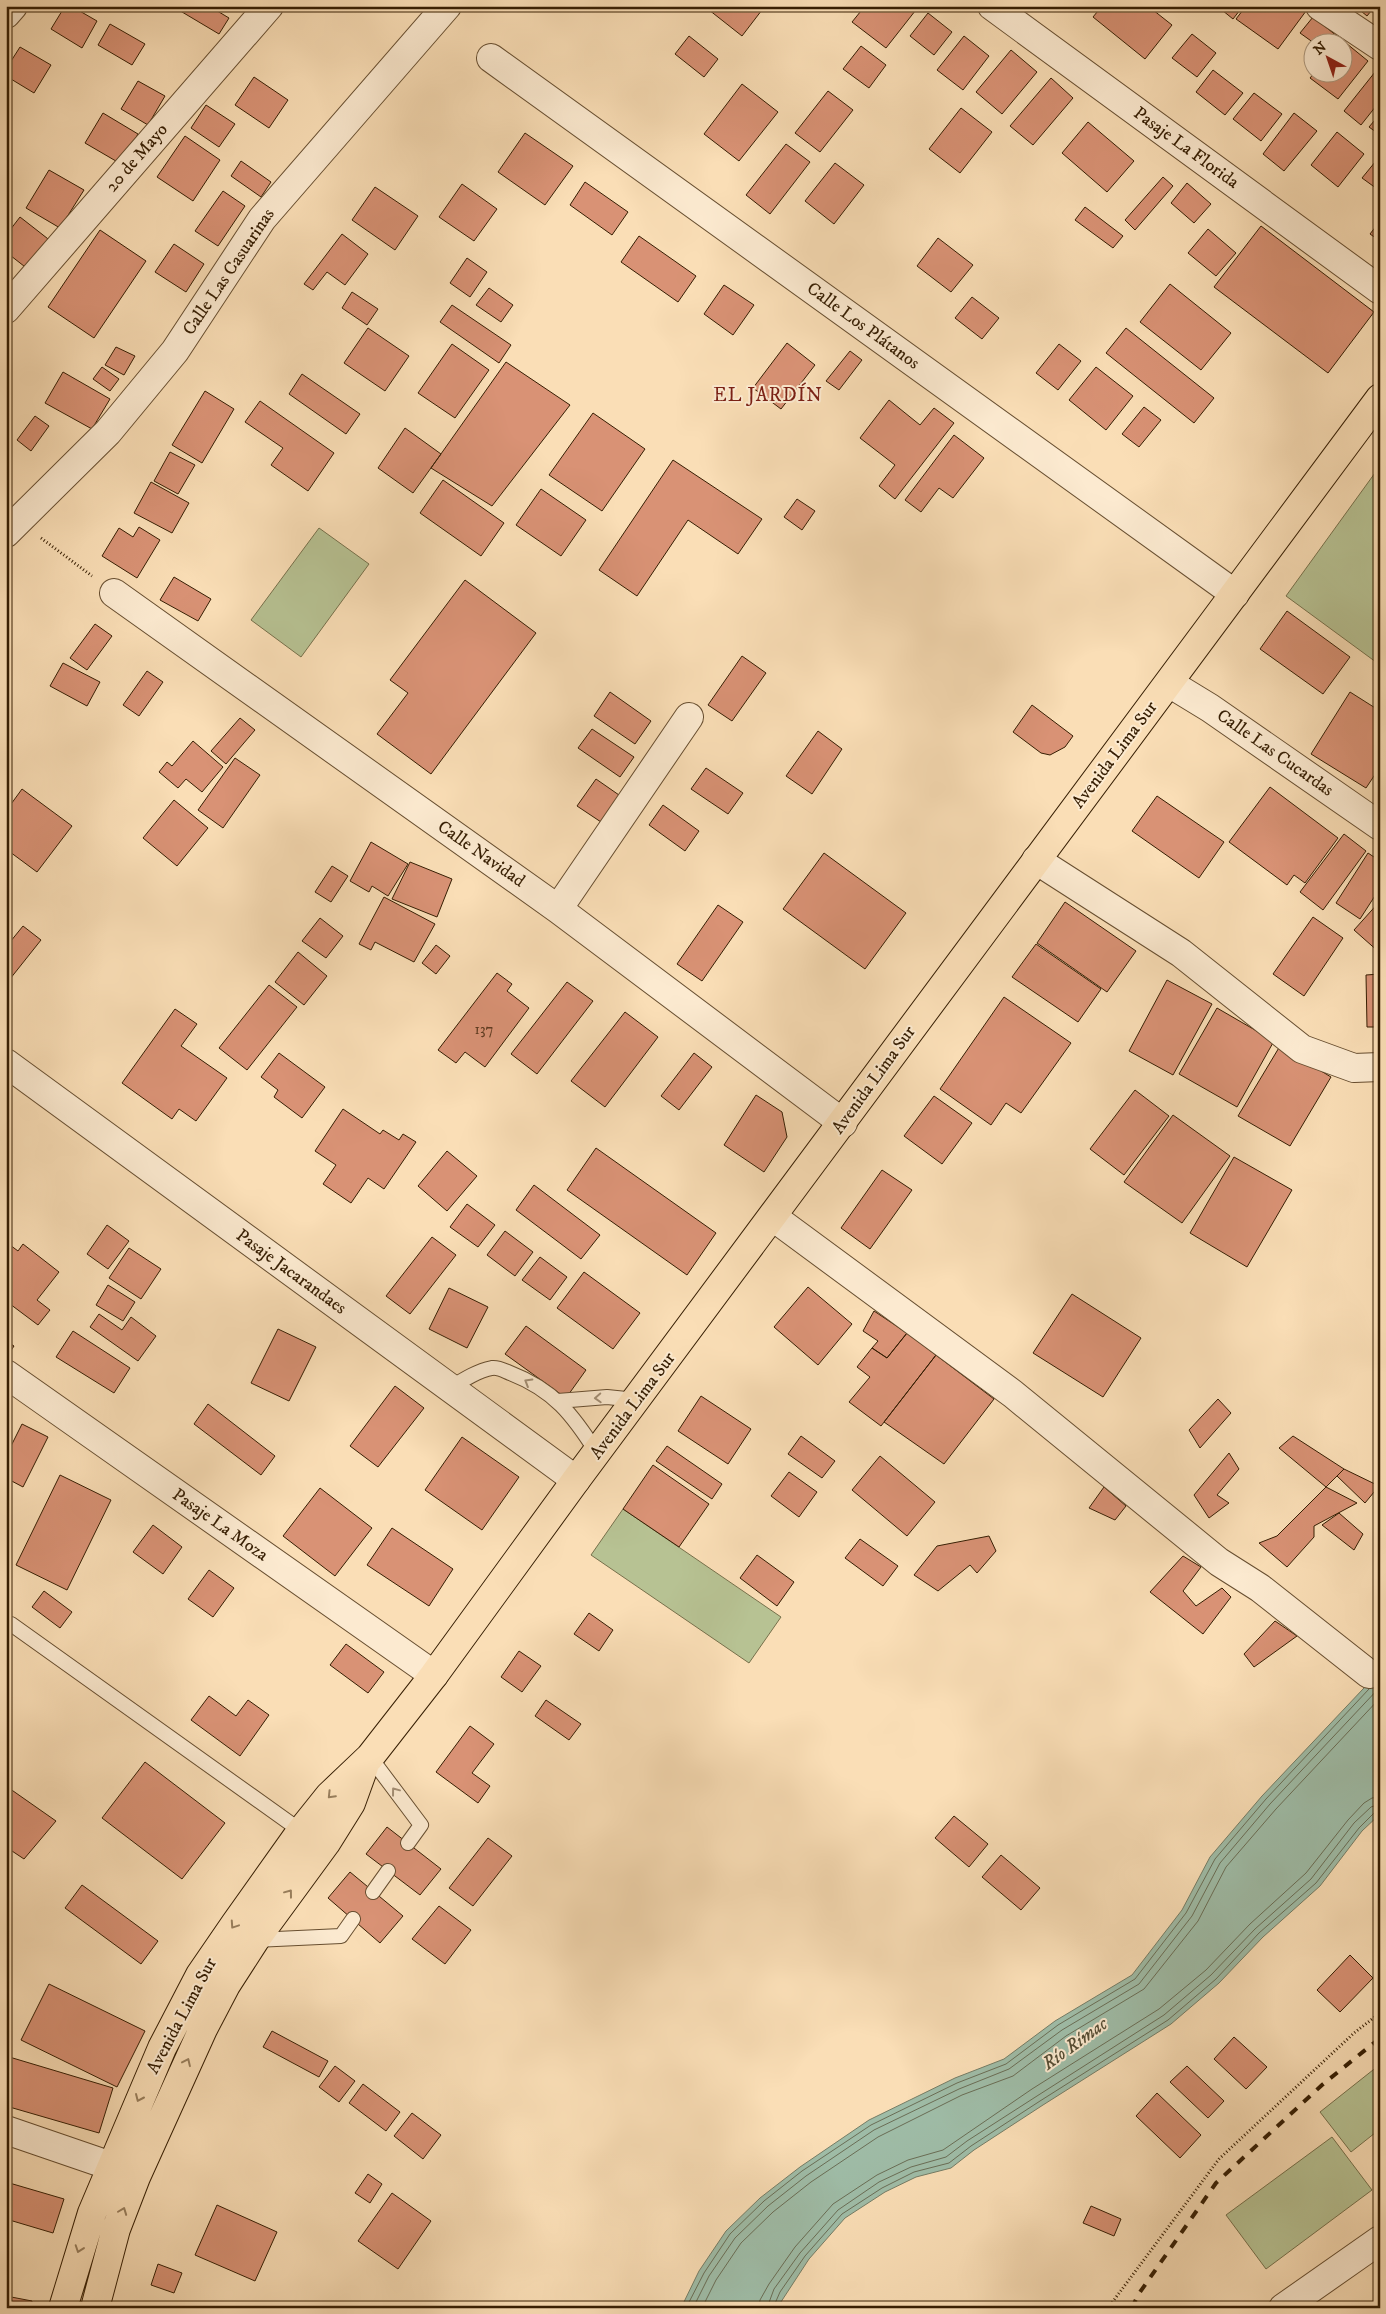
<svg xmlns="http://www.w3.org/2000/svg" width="1386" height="2314" viewBox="0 0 1386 2314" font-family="'IM FELL DW Pica',serif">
	<rect width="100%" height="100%" fill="#fadeb6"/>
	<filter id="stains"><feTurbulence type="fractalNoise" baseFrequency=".004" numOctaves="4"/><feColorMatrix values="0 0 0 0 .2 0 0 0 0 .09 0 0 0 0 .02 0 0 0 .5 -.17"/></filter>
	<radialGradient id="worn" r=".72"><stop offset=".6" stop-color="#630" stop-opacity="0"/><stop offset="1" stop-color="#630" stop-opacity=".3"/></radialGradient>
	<path fill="#b7c293" stroke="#76704b" d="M1380 466V665L1286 596Z
		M319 528 369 564 301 657 251 620Z
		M623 1509 781 1617 749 1663 591 1555Z
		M1378 2066 1380 2129 1351 2152 1320 2112Z
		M1332 2137 1372 2190 1266 2269 1226 2215Z"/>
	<path fill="#9fbda8" stroke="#757d66" d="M1380 1671V1814L1362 1831 1320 1886 1263 1937 1219 1983 1171 2024 1043 2105 974 2150 951 2168 916 2177 885 2192 845 2218 809 2259 777 2308H681L699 2271 726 2231 760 2198 800 2167 869 2120 955 2078 1004 2059 1055 2021 1132 1975 1182 1910 1210 1857 1262 1796Z"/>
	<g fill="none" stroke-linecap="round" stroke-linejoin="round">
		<path stroke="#6a6e56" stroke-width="1" d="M686 2308 704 2273 730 2234 764 2201 802 2171 871 2125 957 2083 1006 2064 1058 2025 1135 1979 1186 1913 1215 1859 1266 1799 1369 1689
			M693 2308 709 2276 735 2238 768 2206 806 2176 874 2130 959 2089 1009 2069 1062 2030 1139 1984 1192 1916 1220 1863 1270 1804 1380 1687
			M702 2308 716 2280 741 2243 773 2212 811 2182 878 2137 962 2095 1013 2076 1066 2036 1144 1989 1198 1921 1226 1867 1276 1809 1380 1698
			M759 2308 760 2300 769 2284 795 2247 833 2204 877 2175 908 2160 943 2150 1032 2089 1159 2009 1206 1970 1250 1924 1306 1873 1348 1820 1364 1803 1372 1798 1380 1797
			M767 2308 774 2289 800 2253 838 2210 879 2182 911 2167 946 2157 967 2141 1037 2096 1164 2015 1211 1975 1255 1929 1311 1879 1354 1823 1371 1807 1380 1804
			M773 2308 780 2292 805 2256 842 2214 882 2188 914 2172 949 2163 971 2146 1040 2101 1168 2020 1216 1979 1259 1933 1316 1883 1359 1828 1375 1812 1380 1811"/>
	</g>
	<path fill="#d99275" stroke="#361e03" d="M65 6H71L97 21 82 48 51 29Z
		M172 6H209L229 18 219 34Z
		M594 6H605L598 11Z
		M704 6H765L742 36Z
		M865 6H919L886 48 852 22Z
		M1102 6H1148L1172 25 1145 59 1093 17Z
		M1217 6H1243L1233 19Z
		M1246 6H1300L1306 11 1278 49 1236 19Z
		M1355 6H1375L1367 16Z
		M928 13 952 32 934 55 910 36Z
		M1313 17 1337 36 1333 42 1314 43 1300 33Z
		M110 24 145 44 132 65 98 45Z
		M1192 34 1216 53 1197 77 1172 58Z
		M689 36 718 59 704 77 675 54Z
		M964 36 989 56 963 90 937 70Z
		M1341 39 1368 61 1338 99 1310 78 1315 72H1344V42H1338Z
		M861 46 886 65 869 88 843 69Z
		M20 47 51 65 34 93 6 76V69Z
		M1011 50 1037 72 1002 114 976 92Z
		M1379 67 1380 101 1361 125 1344 111Z
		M1213 70 1243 93 1225 115 1196 92Z
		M254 77 288 100 269 128 235 105Z
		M1051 78 1073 98 1033 145 1010 126Z
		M138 81 165 96 148 125 121 109Z
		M742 84 778 112 739 161 704 134Z
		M828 91 853 110 820 152 795 133Z
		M1254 93 1282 114 1261 141 1233 119Z
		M206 105 235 124 219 147 191 128Z
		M961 108 992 132 960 173 929 149Z
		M103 113 138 134 121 164 85 143Z
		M1294 113 1317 131 1284 171 1263 154Z
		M1380 114V135L1369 127Z
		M1088 122 1134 161 1107 192 1062 153Z
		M1337 132 1364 154 1338 187 1311 165Z
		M525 133 573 166 545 205 498 172Z
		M185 136 220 160 193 201 157 177Z
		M786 144 810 162 770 214 746 195Z
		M1380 156V191L1362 178Z
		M241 161 271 182 261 197 231 176Z
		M835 163 864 185 834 224 805 201Z
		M49 170 84 190 60 228 26 208Z
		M1163 177 1173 186 1135 230 1125 220Z
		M585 182 628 212 612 235 570 205Z
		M1187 183 1211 204 1194 223 1171 203Z
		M462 184 497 209 474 241 439 217Z
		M375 187 418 216 395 250 352 220Z
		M223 191 245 206 218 246 195 231Z
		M1085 207 1123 236 1113 248 1075 220Z
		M20 217 52 242 29 270 6 252V227L10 230Z
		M1380 221V241L1370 234Z
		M1261 226 1374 312 1328 373 1214 287Z
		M1208 229 1236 253 1216 276 1188 253Z
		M100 230 146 261 94 338 48 307Z
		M342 234 368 254 345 285 327 272 313 290 304 284Z
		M639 236 696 276 678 302 621 262Z
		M938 238 973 265 951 292 917 266Z
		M174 244 204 264 186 292 155 272Z
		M467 258 487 272 470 297 450 283Z
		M1170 284 1231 333 1201 370 1140 322Z
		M724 285 754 305 733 335 704 314Z
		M489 288 513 305 501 322 476 305Z
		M352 292 378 309 367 325 342 308Z
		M972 297 999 318 982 339 955 318Z
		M452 305 511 345 499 363 440 322Z
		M368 328 409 356 385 391 344 363Z
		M1126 328 1214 398 1194 423 1106 353Z
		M787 343 815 365 781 409 753 388Z
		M452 344 489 370 455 418 418 393Z
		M1059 344 1081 361 1058 390 1036 373Z
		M116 347 135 356 124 375 105 365Z
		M850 351 862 360 839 390 826 381Z
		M506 362 570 405 492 506 431 468Z
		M102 367 119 379 110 391 93 379Z
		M1096 367 1133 396 1106 430 1069 400Z
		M63 372 110 399 92 429 45 403Z
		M302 374 360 414 346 434 289 394Z
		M205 391 234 409 202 463 172 445Z
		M889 400 920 425 934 408 954 423 895 499 879 486 895 465 860 438Z
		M260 401 334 453 308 491 271 465 283 448 245 422Z
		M1144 407 1161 420 1139 447 1122 434Z
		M593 413 645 449 602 511 549 475Z
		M35 416 49 426 31 451 17 440Z
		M405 428 441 454 413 493 378 468Z
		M954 435 984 458 953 498 939 488 921 512 905 500Z
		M170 452 195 465 178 494 154 481Z
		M673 460 762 519 738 554 688 520 637 596 599 570Z
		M443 480 504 523 481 556 420 513Z
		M151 482 189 503 172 533 134 513Z
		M541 489 586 520 561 556 516 525Z
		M797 499 815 511 802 530 784 517Z
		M139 527 160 540 137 578 102 556 119 528 133 537Z
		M174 577 211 599 198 621 160 600Z
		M465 580 536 633 431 774 377 734 408 693 390 680Z
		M1287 611 1350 657 1323 694 1260 649Z
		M95 624 112 636 87 670 70 658Z
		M742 656 766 673 732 721 708 705Z
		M63 663 100 682 87 706 50 686Z
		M147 671 163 682 139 716 123 705Z
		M610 692 651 721 635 744 594 716Z
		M1350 692 1380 711V767L1366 788 1311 754Z
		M1032 705 1073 736 1065 747 1050 755 1041 753 1013 732Z
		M240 718 255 730 226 764 211 751Z
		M592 729 634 757 620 777 578 748Z
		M818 731 842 749 812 794 786 776Z
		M193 741 223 767 202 792 186 779 178 788 159 772 167 762 172 766Z
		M235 758 260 775 223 828 198 810Z
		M706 768 743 793 728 814 691 789Z
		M596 779 619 795 601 822 577 806Z
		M1270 787 1338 838 1305 883 1294 875 1287 885 1229 842Z
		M22 789 72 826 37 872 10 852 6 858V811Z
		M1157 796 1224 842 1199 878 1132 831Z
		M174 800 208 828 177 866 143 838Z
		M663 805 699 831 685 851 649 825Z
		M1344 834 1366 851 1323 910 1300 892Z
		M371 842 408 864 388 896 372 886 369 892 350 881Z
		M824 853 906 913 865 969 783 909Z
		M1368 853 1380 861V888L1360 919 1336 903Z
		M410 862 452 879 437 917 392 899Z
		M332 866 348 876 331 902 315 892Z
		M384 897 435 924 414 962 375 942 371 950 359 944Z
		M1380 901V953L1354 930Z
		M1065 902 1136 951 1107 992 1037 943Z
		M718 905 743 922 702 981 677 964Z
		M1313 917 1343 938 1304 996 1273 974Z
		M320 918 343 936 326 958 302 941Z
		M23 926 41 940 6 984V947Z
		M1036 944 1101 989 1078 1022 1012 977Z
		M436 945 450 956 436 974 422 963Z
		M298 952 327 976 304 1005 275 982Z
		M497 973 512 984 507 991 529 1008 485 1067 465 1052 456 1063 438 1050Z
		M1380 974V1027H1367L1366 975Z
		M1167 980 1212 1004 1173 1075 1129 1051Z
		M567 982 593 1001 537 1074 511 1054Z
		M269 985 297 1007 247 1070 219 1048Z
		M1004 997 1071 1043 1021 1113 1006 1103 991 1125 940 1089Z
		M1217 1008 1274 1041 1237 1107 1179 1074Z
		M175 1009 197 1024 181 1046 227 1078 196 1121 179 1109 172 1119 122 1083Z
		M625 1012 658 1037 605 1107 571 1081Z
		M1280 1046 1331 1077 1290 1146 1238 1116Z
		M279 1053 325 1087 302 1118 274 1097 278 1090 261 1077Z
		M694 1053 712 1067 679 1110 661 1096Z
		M1135 1090 1169 1116 1124 1175 1090 1149Z
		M756 1095 782 1112 787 1137 764 1172 724 1145Z
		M934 1096 972 1123 942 1164 904 1136Z
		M343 1109 380 1134 383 1130 399 1140 403 1134 416 1142 384 1189 368 1178 351 1203 323 1184 336 1165 315 1151Z
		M1173 1115 1230 1156 1182 1223 1124 1182Z
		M596 1148 716 1233 687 1275 567 1190Z
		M447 1151 477 1176 447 1211 418 1186Z
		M1234 1157 1292 1190 1247 1267 1190 1233Z
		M882 1170 912 1190 870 1249 841 1228Z
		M534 1185 600 1235 581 1259 516 1210Z
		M467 1204 495 1225 478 1247 450 1227Z
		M107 1225 129 1241 108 1269 87 1254Z
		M505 1231 533 1252 515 1276 487 1255Z
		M432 1237 456 1255 410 1314 386 1296Z
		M6 1242 18 1251 23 1244 59 1272 37 1300 50 1310 38 1325 6 1301Z
		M129 1248 161 1269 141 1299 109 1278Z
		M540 1257 567 1277 550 1300 522 1280Z
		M584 1272 640 1313 613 1349 557 1308Z
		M108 1285 135 1302 123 1321 96 1305Z
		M808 1287 852 1324 818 1365 774 1327Z
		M449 1288 488 1307 467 1348 429 1329Z
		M1072 1294 1141 1338 1103 1397 1033 1353Z
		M874 1311 907 1333 887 1358 872 1348 878 1341 863 1331Z
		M99 1314 122 1330 131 1317 156 1336 138 1361 90 1327Z
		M526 1326 586 1370 566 1398 505 1354Z
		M278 1329 316 1347 289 1401 251 1383Z
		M73 1331 130 1368 114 1393 56 1357Z
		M907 1333 936 1355 881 1426 849 1402 870 1377 857 1367 872 1348 887 1358Z
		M6 1341 14 1346 6 1358Z
		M936 1355 994 1399 944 1464 884 1422Z
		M395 1386 424 1408 378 1467 350 1446Z
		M701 1396 751 1429 728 1464 678 1431Z
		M1218 1399 1231 1413 1200 1448 1189 1430Z
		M208 1404 275 1456 261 1475 194 1424Z
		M22 1424 48 1437 23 1487 6 1478V1456Z
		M801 1436 835 1461 822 1478 788 1454Z
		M1293 1436 1344 1469 1326 1487 1279 1448Z
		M462 1437 519 1477 482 1530 425 1490Z
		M667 1446 722 1484 712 1499 656 1461Z
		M1229 1453 1239 1469 1217 1495 1229 1503 1209 1518 1194 1495Z
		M880 1456 935 1502 907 1536 852 1490Z
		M653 1465 709 1504 679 1547 623 1509Z
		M1344 1469 1379 1486 1365 1503 1337 1476Z
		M789 1472 817 1492 799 1517 771 1496Z
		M60 1475 111 1500 67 1590 16 1565Z
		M1104 1487 1126 1506 1115 1520 1089 1508Z
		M1326 1487 1357 1503 1314 1526V1537L1287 1567 1259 1543 1277 1536Z
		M320 1488 372 1528 335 1576 283 1536Z
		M1339 1513 1363 1534 1354 1550 1322 1525Z
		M153 1525 182 1547 163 1574 133 1552Z
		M392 1528 453 1569 429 1606 367 1565Z
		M989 1536 996 1551 977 1573 970 1565 938 1591 914 1575 937 1546Z
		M860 1539 898 1566 883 1586 845 1558Z
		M757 1555 794 1582 777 1606 740 1578Z
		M1183 1556 1201 1567 1183 1591 1196 1606 1222 1588 1231 1597 1203 1634 1150 1592Z
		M209 1570 234 1588 213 1617 188 1599Z
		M44 1591 72 1612 60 1628 32 1607Z
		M589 1613 613 1630 599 1651 574 1634Z
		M1275 1621 1297 1636 1254 1667 1244 1654Z
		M346 1644 384 1672 368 1693 330 1665Z
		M519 1651 541 1666 522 1692 501 1677Z
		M209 1696 236 1716 248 1700 269 1715 240 1756 191 1720Z
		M546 1700 581 1724 569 1740 535 1716Z
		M470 1726 494 1744 472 1773 490 1786 478 1803 436 1772Z
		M145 1762 225 1823 182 1879 102 1818Z
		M6 1786 56 1821 24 1859 6 1847Z
		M954 1816 988 1844 969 1867 935 1838Z
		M387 1827 441 1869 420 1895 366 1854Z
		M488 1838 512 1856 473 1906 449 1888Z
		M1001 1855 1040 1888 1021 1910 982 1877Z
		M350 1872 403 1916 380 1943 328 1898Z
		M82 1885 158 1941 141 1964 65 1908Z
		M439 1906 471 1930 445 1964 412 1939Z
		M1350 1955 1373 1978 1340 2012 1317 1990Z
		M49 1984 145 2031 117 2087 21 2040Z
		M272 2031 328 2061 319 2077 263 2047Z
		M1234 2037 1267 2067 1246 2089 1214 2059Z
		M6 2056 113 2088 99 2133 6 2106Z
		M335 2066 355 2081 339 2102 319 2087Z
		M1187 2066 1224 2101 1208 2118 1170 2082Z
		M363 2084 400 2112 386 2131 349 2103Z
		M1157 2093 1201 2135 1180 2158 1136 2116Z
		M412 2113 441 2135 423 2159 394 2136Z
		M368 2174 382 2184 370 2203 355 2193Z
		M6 2182 64 2199 53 2233 6 2219Z
		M392 2193 431 2221 398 2269 358 2241Z
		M217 2205 277 2232 255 2281 195 2255Z
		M1091 2206 1121 2219 1114 2236 1083 2223Z
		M158 2264 182 2273 174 2293 151 2285Z
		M6 2296 32 2301 31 2308H6Z"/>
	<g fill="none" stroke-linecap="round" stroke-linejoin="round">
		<g stroke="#674e30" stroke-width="16">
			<path id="lane" d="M450 1388C463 1380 477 1371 492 1368 498 1367 505 1371 510 1373 554 1390 573 1415 597 1453
				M558 1401 607 1397 636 1400
				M11 1624 301 1831
				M370 1757 421 1825 408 1843
				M373 1892 388 1871
				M255 1940 341 1936 353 1919"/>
		</g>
		<g stroke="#674e30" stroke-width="30">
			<path id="street" d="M992 6 1380 290
				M1320 6 1380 46
				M6 14 13 6
				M491 58 1235 594
				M6 309 269 6
				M6 533 108 432 175 351 262 219 447 6
				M114 593 558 909 843 1123
				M1169 683 1210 708 1380 826
				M1036 860 1181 953 1302 1049 1354 1068 1380 1067
				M558 909 689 717
				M6 1063 576 1480
				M773 1217 1013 1394 1219 1562 1260 1588 1369 1674
				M6 1374 434 1675
				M6 2130 111 2166
				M1283 2308 1380 2240"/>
		</g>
		<g stroke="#361e03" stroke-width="30">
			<path id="highway" d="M63 2308 92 2213 162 2048 200 1975 235 1924 301 1831 329 1796 370 1757 434 1675 576 1480 1380 398
				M95 2308 116 2229 136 2177 203 2029 226 1985 255 1940 326 1843 351 1803 364 1767"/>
		</g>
		<path stroke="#361e03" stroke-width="3" stroke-dasharray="1 2.5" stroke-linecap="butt" d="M41 538 92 576
			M1108 2308 1219 2159 1354 2033 1380 2013"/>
		<use href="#lane" stroke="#fcead0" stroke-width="14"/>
		<use href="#street" stroke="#fcead0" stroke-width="28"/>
		<use href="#highway" stroke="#fadeb6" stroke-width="28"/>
		<path stroke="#361e03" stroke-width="4" stroke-dasharray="9 9" stroke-linecap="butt" d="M1132 2308 1138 2295 1216 2183 1322 2085 1380 2038"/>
	</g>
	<defs><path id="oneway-chevron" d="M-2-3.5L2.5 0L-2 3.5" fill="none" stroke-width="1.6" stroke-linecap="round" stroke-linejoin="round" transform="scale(1.25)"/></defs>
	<g stroke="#a38e74">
		<use href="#oneway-chevron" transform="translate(528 1382) rotate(-149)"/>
		<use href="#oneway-chevron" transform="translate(598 1398) rotate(177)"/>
		<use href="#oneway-chevron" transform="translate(395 1791) rotate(-127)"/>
	</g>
	<g stroke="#987e5c">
		<use href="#oneway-chevron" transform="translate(331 1795) rotate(134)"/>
		<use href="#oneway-chevron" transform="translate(289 1893) rotate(-53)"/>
		<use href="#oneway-chevron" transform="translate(234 1925) rotate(124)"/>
		<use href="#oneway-chevron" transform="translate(187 2062) rotate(-65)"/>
		<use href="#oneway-chevron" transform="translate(139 2098) rotate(114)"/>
		<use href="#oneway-chevron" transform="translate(123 2211) rotate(-69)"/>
		<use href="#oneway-chevron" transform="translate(79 2249) rotate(109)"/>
	</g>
	<g text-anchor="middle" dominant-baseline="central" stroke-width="4" stroke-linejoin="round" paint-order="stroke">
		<g font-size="15" fill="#5f3b20">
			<text x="484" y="1029">137</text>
		</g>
		<g font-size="18" fill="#361e03" stroke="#fcead0">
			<text transform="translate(1186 148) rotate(36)">Pasaje La Florida</text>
			<text transform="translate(137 158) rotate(-49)">20 de Mayo</text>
			<text transform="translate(229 272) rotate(-56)">Calle Las Casuarinas</text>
			<text transform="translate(863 326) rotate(36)">Calle Los Plátanos</text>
			<text transform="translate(1275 753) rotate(35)">Calle Las Cucardas</text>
			<text transform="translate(1115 755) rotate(-53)">Avenida Lima Sur</text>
			<text transform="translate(481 854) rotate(35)">Calle Navidad</text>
			<text transform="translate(874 1080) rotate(-54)">Avenida Lima Sur</text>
			<text transform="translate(291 1272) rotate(36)">Pasaje Jacarandaes</text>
			<text transform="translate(633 1406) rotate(-53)">Avenida Lima Sur</text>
			<text transform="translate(220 1525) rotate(35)">Pasaje La Moza</text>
			<text transform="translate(182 2016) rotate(-62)">Avenida Lima Sur</text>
		</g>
		<g font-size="19" letter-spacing="1" fill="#7a1f14" stroke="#fcead0">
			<text x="768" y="395">EL JARDÍN</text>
		</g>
		<g font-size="19" font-style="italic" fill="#564e35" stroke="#fcead0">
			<text transform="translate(1075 2044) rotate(-36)">Río Rímac</text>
		</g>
	</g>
	<rect width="1386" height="2314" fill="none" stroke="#fadeb6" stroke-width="25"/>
	<rect x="8" y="8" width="1371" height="2299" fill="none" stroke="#361e03" stroke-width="2.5"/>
	<rect x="12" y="12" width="1361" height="2289" fill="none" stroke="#361e03"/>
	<g transform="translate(1328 58) rotate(320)"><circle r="24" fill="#fcead0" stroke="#ad987e"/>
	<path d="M0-4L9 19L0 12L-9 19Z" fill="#8f2418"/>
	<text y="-8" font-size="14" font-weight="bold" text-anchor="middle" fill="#361e03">N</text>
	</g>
	<rect width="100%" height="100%" filter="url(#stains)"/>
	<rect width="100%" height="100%" fill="url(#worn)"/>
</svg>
